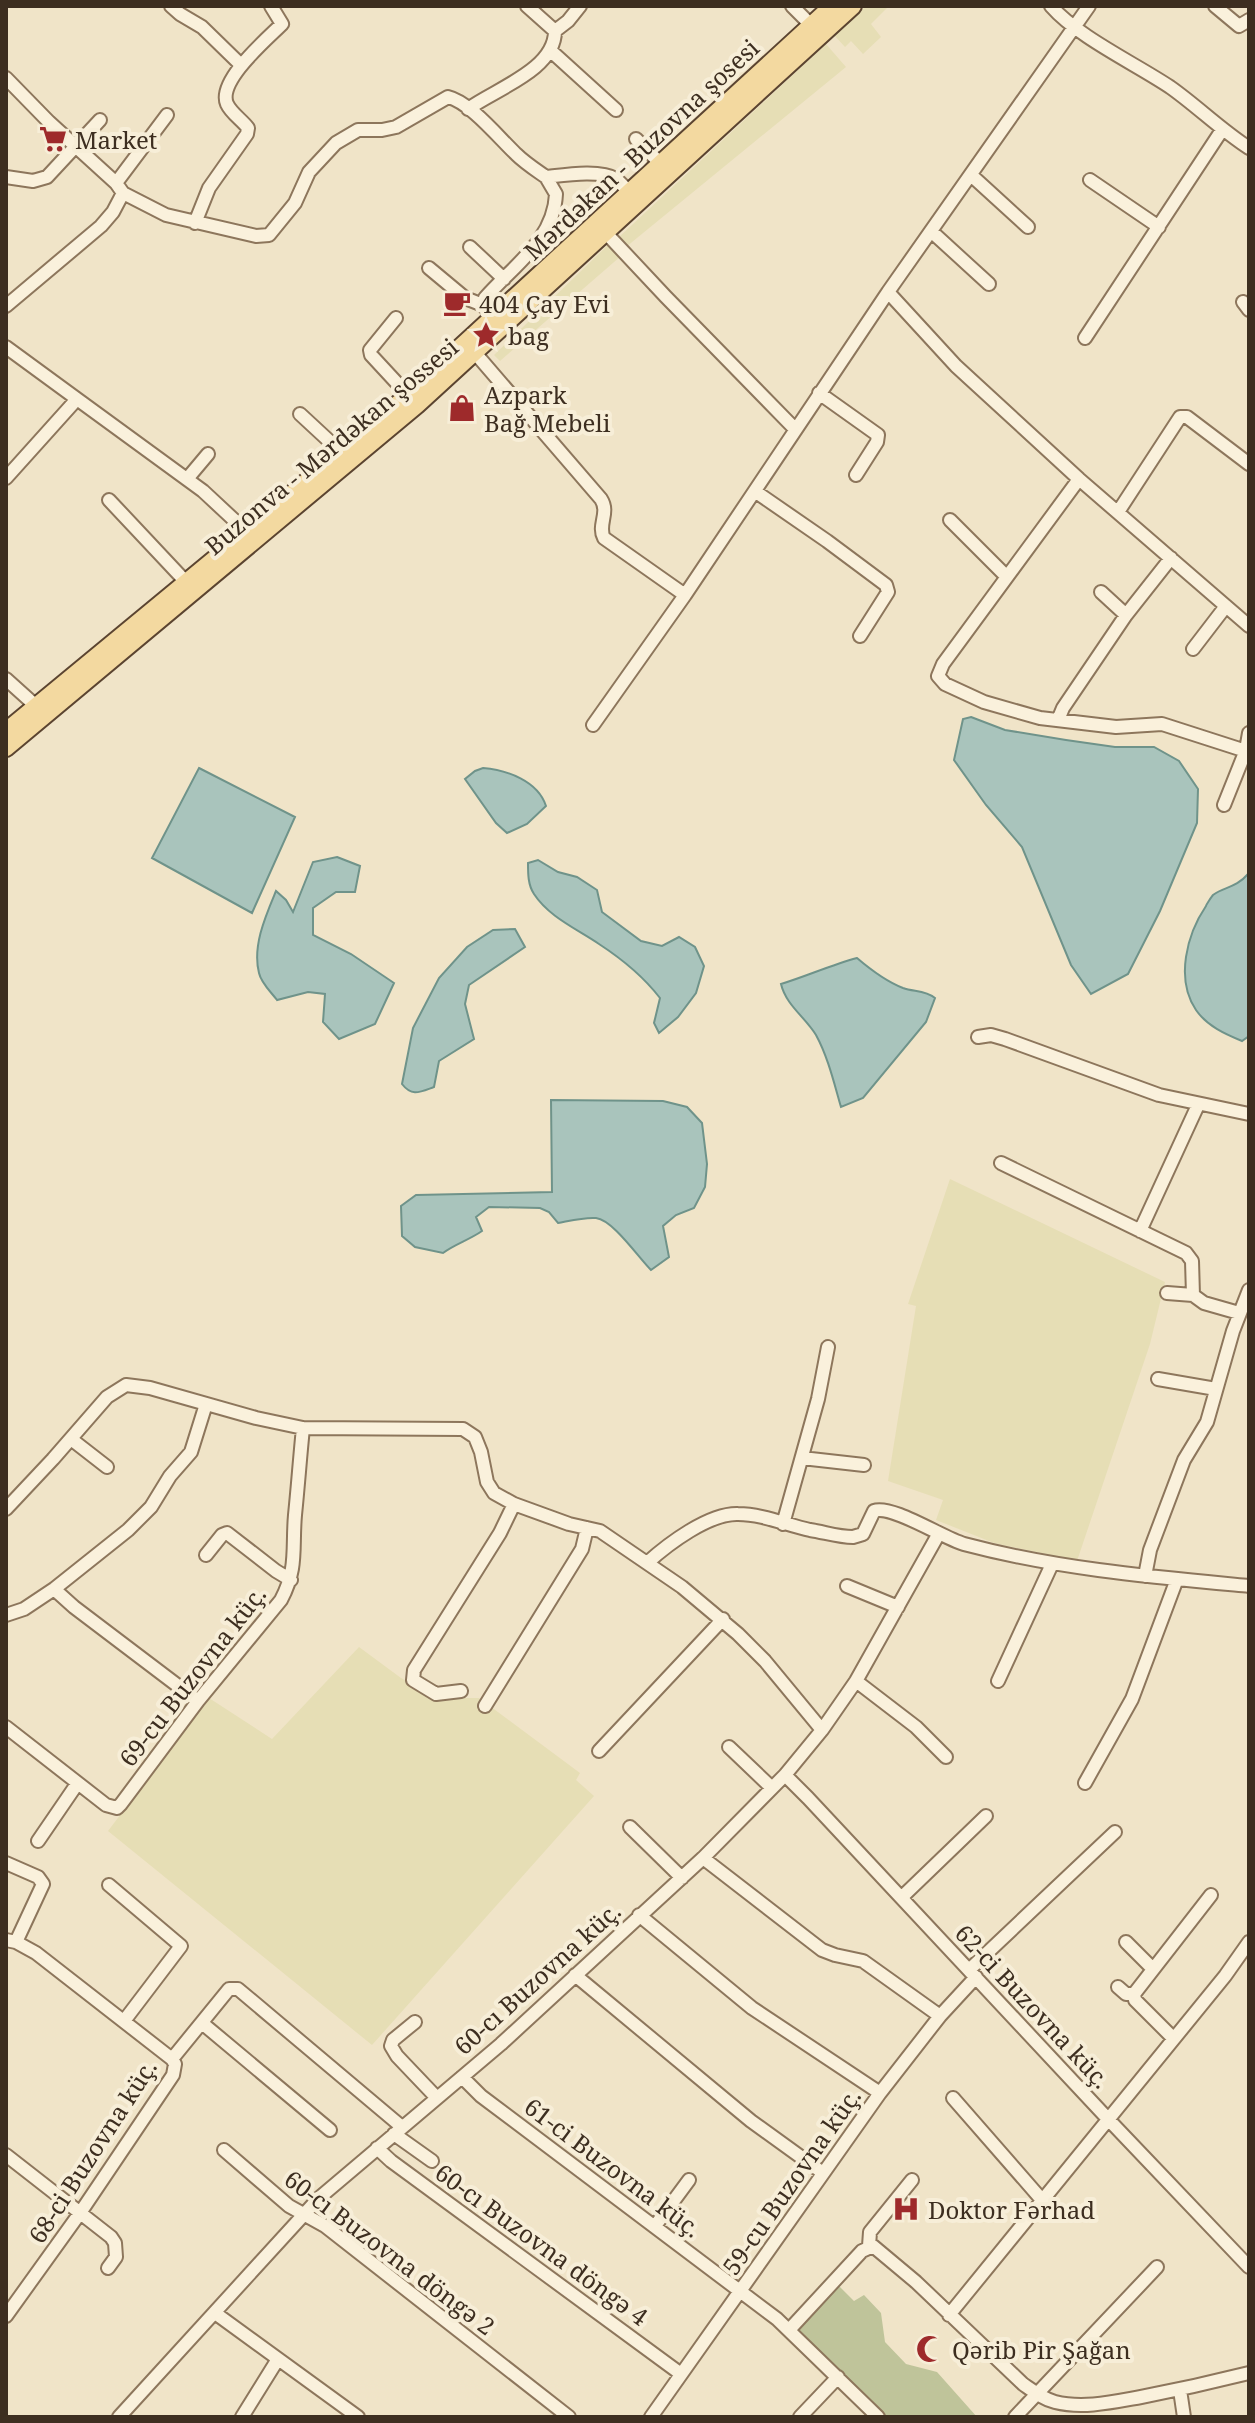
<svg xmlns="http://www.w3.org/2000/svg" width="1255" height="2423" viewBox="0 0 1255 2423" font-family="'Noto Serif',serif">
	<rect width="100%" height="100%" fill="#f0e4c8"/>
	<path fill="#e6deb5" d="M866 6H889L871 24 881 37 863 54 851 41 845 47 834 35Z
		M826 44 846 67 626 247 618 238Z
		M609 244 621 256 500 361 494 355Z
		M950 1179 1165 1282 1150 1344 1077 1561 994 1543 936 1520 943 1500 888 1481 916 1306 908 1304Z
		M359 1647 401 1678 437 1698H479L580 1773 576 1780 594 1796 372 2045 108 1831 209 1698 272 1739Z"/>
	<path fill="#bfc49a" d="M837 2284 854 2301 864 2295 881 2313 885 2342 906 2364 937 2372 977 2417H885L797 2330Z"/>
	<path fill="#a9c4bc" stroke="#6f938a" stroke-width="2" d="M971 717 1005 730 1066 740 1115 747H1154L1179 761 1198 789 1197 823 1160 911 1128 974 1091 994 1071 965 1022 847 986 805 954 760 963 719Z
		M199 768 295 817 252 913 152 858Z
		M483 768C507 770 538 781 546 806L527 824 507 833 496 823 465 779 475 771Z
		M337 857 360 866 355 892H336L313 908V935L351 954 394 983 375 1024 339 1039 323 1022 325 994 308 992 277 1000C271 992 261 983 259 973 252 946 266 915 276 891L286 900 293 912 313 862Z
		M538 860 558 872 577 877 597 890 602 912 641 941 662 946 679 937 695 947 704 966 696 993 678 1017 659 1033 654 1023 660 998C643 976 622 959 599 944 577 929 549 917 534 894 528 885 528 874 528 863Z
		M1249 873V1036L1242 1041C1225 1034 1207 1026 1196 1010 1175 979 1187 934 1206 906 1206 905 1212 896 1213 895 1225 886 1235 889 1249 873Z
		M515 929 525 947 469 985 465 1004 474 1039 439 1061 434 1087C420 1092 412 1097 402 1084L413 1028 439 978 467 947 493 930Z
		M857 958C871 970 885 981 903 988 914 992 925 990 935 998L926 1022 863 1098 841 1107C834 1083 828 1057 816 1035 805 1017 786 1005 781 984 807 976 831 965 857 958Z
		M551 1100 663 1101 687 1107 702 1123 707 1164 705 1187 694 1208 676 1215 663 1226 669 1257 651 1270C638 1257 613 1220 596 1218 584 1217 569 1221 558 1223L549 1212 540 1208 489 1207 476 1217 482 1231C469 1240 455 1244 443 1253L415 1247 402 1236 401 1206 416 1195 552 1192Z"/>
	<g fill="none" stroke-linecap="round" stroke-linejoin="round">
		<g stroke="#8d765c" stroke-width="16">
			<path id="minor" d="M171 6 180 14 202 27 241 65
				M792 6 811 25
				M1051 6C1078 37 1134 63 1170 87 1197 106 1221 130 1249 148
				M1215 6 1239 26 1249 20
				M555 31 568 21 580 6
				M551 51 616 110
				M6 78 49 122 116 183 123 193 113 212 101 226 6 306
				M468 109C495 89 555 70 555 31L527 6
				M636 139 661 164
				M971 175 1028 227
				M6 177 33 181 47 177 100 120
				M1090 180 1159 227
				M116 183 167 115
				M123 193 166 215 256 236 269 235 295 203 309 172 336 143 358 130H382L396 127 448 97C470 102 499 138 516 154 525 163 536 170 546 177 564 175 600 169 616 179 621 183 625 188 630 193
				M195 223 209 188 247 134 248 128C242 120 231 113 227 104 217 81 267 39 282 24L271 6
				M931 231 989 284
				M606 233 666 297 795 429
				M470 247 504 279
				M429 268 465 298 483 305
				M888 292 956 366 1079 479 1249 626
				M1243 302 1249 310
				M396 318 370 350 371 355 408 395
				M494 318 483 305 485 298C513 266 554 240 556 194L546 177
				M1085 338 1222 130
				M6 347 77 399
				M476 354 601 499C610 513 597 525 604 538L685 595
				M819 393 878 435 877 442 856 475
				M300 414 341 452
				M6 478 77 399 203 491 247 532
				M187 479 208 454
				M1079 479 943 664 938 676 945 684 984 702 1040 718 1116 727 1162 724 1249 752
				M756 492 827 541 886 585 888 592 860 636
				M109 500 186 582
				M1118 512 1180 417H1187L1249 464
				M950 520 1006 576
				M1101 592 1126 615
				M1193 649 1226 606
				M6 679 36 706
				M1058 720 1063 708 1126 615 1171 558
				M593 725 685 595 888 292 1089 6
				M1224 805 1246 750 1249 733
				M978 1037 991 1035 1005 1039 1159 1095 1249 1114
				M1001 1163 1186 1253 1192 1261 1193 1295 1204 1303 1239 1313
				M1140 1231 1198 1105
				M1167 1293 1193 1295
				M1158 1379 1216 1389
				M71 1439 107 1467
				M802 1458 864 1465
				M6 1509 53 1459 107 1397 126 1385 150 1388 256 1418 303 1428 463 1429 475 1437 481 1452 487 1482 494 1493 514 1504 569 1524 600 1531 682 1587 738 1634 765 1661 822 1730
				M783 1524 818 1399 828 1347
				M206 1555 222 1535 227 1533 276 1571 291 1580
				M647 1563C668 1544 709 1513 738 1514 762 1514 787 1525 810 1530 824 1532 838 1537 853 1537L863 1534 874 1511C891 1504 943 1538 964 1544 1058 1569 1153 1577 1249 1586
				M1145 1576 1150 1550 1184 1460 1207 1422 1233 1331 1249 1290
				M847 1586 898 1607
				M54 1589 74 1607 198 1701
				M6 1615 24 1609 54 1589 128 1530 151 1507 170 1476 191 1452 206 1404
				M856 1681 916 1727 946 1757
				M998 1681 1052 1564
				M461 1691 436 1694 413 1680 414 1670 500 1533 514 1504
				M485 1706 582 1549 587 1528
				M6 1727 106 1805 117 1808 121 1804 198 1701 281 1600C298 1568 292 1549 295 1515 298 1486 300 1457 303 1428
				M729 1747 772 1788
				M599 1751 723 1619
				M785 1775 808 1798 1108 2119 1249 2267
				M1085 1783 1132 1699 1177 1579
				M630 1827 682 1878
				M38 1841 77 1784
				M703 1858 822 1950 835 1955 863 1961 940 2016
				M6 1863 38 1877 43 1884 16 1942
				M109 1885 181 1946 124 2021
				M902 1897 986 1816
				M639 1915 752 2008 880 2093
				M6 1940 16 1942 36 1953 172 2059 175 2064 173 2075 80 2213 6 2316
				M1126 1942 1152 1968
				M969 1970 1115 1832
				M575 1975 751 2121 823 2173
				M1118 1987 1126 1994H1134
				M415 2022 393 2040 391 2046 397 2056 437 2098
				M202 2023 330 2130
				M1173 2038 1135 2000 1134 1994 1211 1895
				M172 2059 229 1989H238L402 2127
				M462 2077 481 2096 777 2319 878 2417
				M953 2098 1042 2200
				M394 2134 432 2161
				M377 2148 391 2161 681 2374
				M224 2150 289 2206 325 2226 569 2417
				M6 2155 111 2237 115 2243 116 2257 108 2268
				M655 2226 689 2180
				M869 2246 870 2232 912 2180
				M215 2313 358 2417
				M949 2315 1225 1976 1249 1942
				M789 2330 862 2251 873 2246 916 2282 1023 2384C1033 2391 1043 2399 1055 2402 1083 2409 1113 2402 1141 2397 1177 2390 1213 2382 1249 2373
				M1180 2390 1184 2417
				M119 2417 319 2198 501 2044 703 1858 785 1775 822 1730 856 1681 938 1535
				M242 2417 278 2359
				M651 2417 880 2093 940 2016 976 1977
				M800 2417 838 2377
				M1015 2417 1157 2267"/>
		</g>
		<g stroke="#5b4430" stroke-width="20">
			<path id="major" d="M6 731 247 532 408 395 832 6
				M6 748 417 405 853 6"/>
		</g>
		<use href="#minor" stroke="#faf1dc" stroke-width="12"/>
		<use href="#major" stroke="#f3d9a0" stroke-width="16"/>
	</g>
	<defs>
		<g id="supermarket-bare" transform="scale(2.16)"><path d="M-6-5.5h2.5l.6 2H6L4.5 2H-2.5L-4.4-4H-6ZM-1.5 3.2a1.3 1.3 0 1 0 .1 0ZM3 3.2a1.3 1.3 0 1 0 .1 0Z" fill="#9e2a2b" stroke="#f7eed8" stroke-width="2.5" paint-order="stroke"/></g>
		<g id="cafe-bare" transform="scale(2.16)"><path d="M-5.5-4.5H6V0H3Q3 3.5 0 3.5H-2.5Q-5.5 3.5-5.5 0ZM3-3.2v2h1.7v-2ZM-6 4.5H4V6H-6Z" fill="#9e2a2b" stroke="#f7eed8" stroke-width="2.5" paint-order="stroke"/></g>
		<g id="sight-bare" transform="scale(2.16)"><path d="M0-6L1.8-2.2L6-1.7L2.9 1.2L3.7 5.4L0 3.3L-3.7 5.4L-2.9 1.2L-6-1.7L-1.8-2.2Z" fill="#9e2a2b" stroke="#f7eed8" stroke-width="2.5" paint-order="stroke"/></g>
		<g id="shop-bare" transform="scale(2.16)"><path d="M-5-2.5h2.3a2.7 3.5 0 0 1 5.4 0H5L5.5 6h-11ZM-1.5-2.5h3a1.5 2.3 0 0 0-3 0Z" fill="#9e2a2b" stroke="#f7eed8" stroke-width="2.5" paint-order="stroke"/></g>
		<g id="hospital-bare" transform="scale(2.16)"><path d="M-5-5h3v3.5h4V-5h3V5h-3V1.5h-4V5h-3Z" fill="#9e2a2b" stroke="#f7eed8" stroke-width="2.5" paint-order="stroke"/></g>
		<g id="mosque-bare" transform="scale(2.16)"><path d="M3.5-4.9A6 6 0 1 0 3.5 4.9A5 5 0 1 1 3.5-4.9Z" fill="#9e2a2b" stroke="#f7eed8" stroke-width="2.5" paint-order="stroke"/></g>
	</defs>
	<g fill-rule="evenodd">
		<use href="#supermarket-bare" x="53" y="139"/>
		<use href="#cafe-bare" x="457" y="303"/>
		<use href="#sight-bare" x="486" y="335"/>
		<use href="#shop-bare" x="462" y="408"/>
		<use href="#hospital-bare" x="906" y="2209"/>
		<use href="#mosque-bare" x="930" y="2349"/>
	</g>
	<g text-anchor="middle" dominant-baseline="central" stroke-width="8" stroke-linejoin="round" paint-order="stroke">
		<g font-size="24" fill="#3d2e20" stroke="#f7eed8" text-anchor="start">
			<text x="75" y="139">Market</text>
			<text x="479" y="303">404 Çay Evi</text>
			<text x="508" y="335">bag</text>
			<text x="484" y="394">Azpark<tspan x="484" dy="28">Bağ Mebeli</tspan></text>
			<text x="928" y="2209">Doktor Fərhad</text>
			<text x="952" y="2349">Qərib Pir Şağan</text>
		</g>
		<g font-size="24" fill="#3d2e20" stroke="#f7eed8">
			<text transform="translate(641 149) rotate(-43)">Mərdəkan - Buzovna şosesi</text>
			<text transform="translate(331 446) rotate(-40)">Buzonva - Mərdəkan şossesi</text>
			<text transform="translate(192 1676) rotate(-52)">69-cu Buzovna küç.</text>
			<text transform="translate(537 1978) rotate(-42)">60-cı Buzovna küç.</text>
			<text transform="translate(1033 2006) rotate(47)">62-ci Buzovna küç.</text>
			<text transform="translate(92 2151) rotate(-57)">68-ci Buzovna küç.</text>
			<text transform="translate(613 2167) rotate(37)">61-ci Buzovna küç.</text>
			<text transform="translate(791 2181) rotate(-55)">59-cu Buzovna küç.</text>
			<text transform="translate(542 2244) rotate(36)">60-cı Buzovna döngə 4</text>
			<text transform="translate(390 2252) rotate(37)">60-cı Buzovna döngə 2</text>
		</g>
	</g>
	<rect width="1255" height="2423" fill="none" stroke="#3d2e20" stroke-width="16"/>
</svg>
